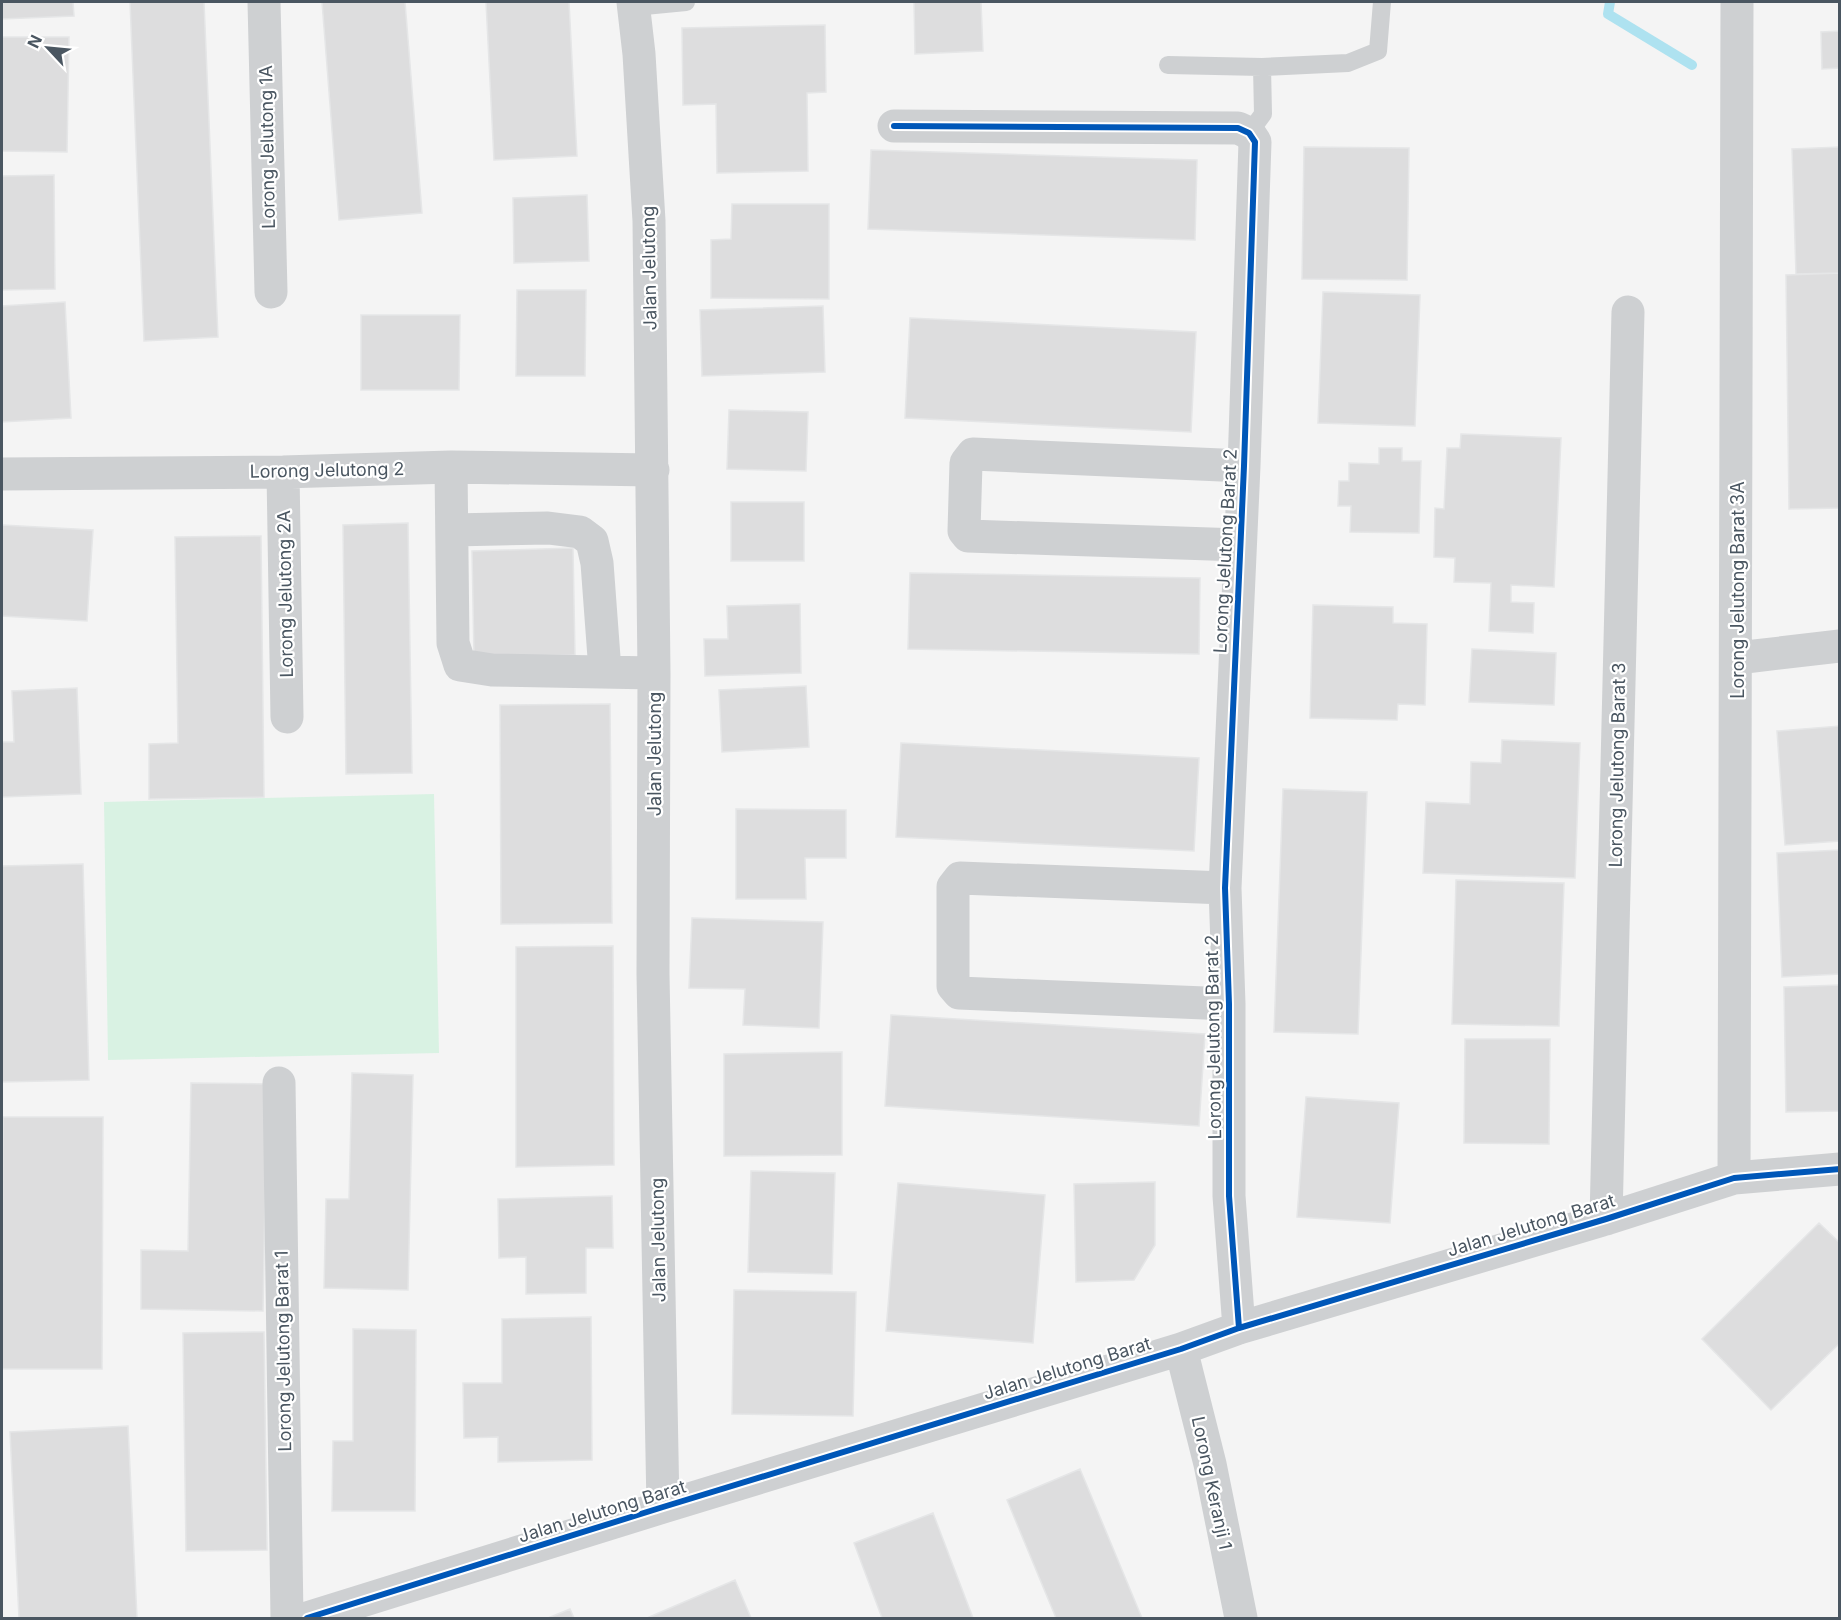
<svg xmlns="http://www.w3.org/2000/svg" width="1841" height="1620" viewBox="0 0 1841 1620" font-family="Inter,sans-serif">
	<rect width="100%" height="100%" fill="#f4f4f4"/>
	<path fill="#d9f2e3" d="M434 794 439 1053 108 1060 104 802Z"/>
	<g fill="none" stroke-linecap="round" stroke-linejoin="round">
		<path stroke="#aee2f0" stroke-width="10" d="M1610 2 1608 14 1692 65"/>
	</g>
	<path fill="#ddddde" stroke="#e5e6e7" stroke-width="1.5" d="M2 2H73L74 16 2 19Z
		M130 2H204L218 337 144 341Z
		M322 2H405L422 213 339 220Z
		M486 2H569L577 156 494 160Z
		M914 2H981L983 51 915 54Z
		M825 25 826 92 807 93 808 171 717 173 716 104 683 105 682 28Z
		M1840 31V68L1822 69 1821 32Z
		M2 37H69L67 152 2 151Z
		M1304 147 1409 148 1407 280 1302 279Z
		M1840 147V273L1796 274 1792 149Z
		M871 150 1197 160 1195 240 868 229Z
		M54 175 55 289 2 290V176Z
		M587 195 589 261 514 263 513 198Z
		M732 204H829V299L711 298V240L731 239Z
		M1840 273V508L1789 509 1786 275Z
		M517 290H586L585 376H516Z
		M1323 292 1420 295 1415 426 1318 423Z
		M65 302 71 418 2 422V306Z
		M823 306 825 372 702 376 700 310Z
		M361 315H460L459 390H361Z
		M910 318 1196 332 1191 432 905 418Z
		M729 410 808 412 806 471 727 469Z
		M1461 434 1561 438 1554 587 1511 585V602L1534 603 1533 633 1489 631 1491 583 1454 582 1455 558 1434 557 1435 508 1444 509 1447 448H1460Z
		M1379 448H1402V461H1421L1419 533 1350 532 1351 506H1338L1339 481H1349V463L1379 464Z
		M731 502H804V561H731Z
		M408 523 412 773 346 774 343 525Z
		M2 525 93 530 87 621 2 616Z
		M261 536 264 797 149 799V744L178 743 175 537Z
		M573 548 575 655 474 657 472 551Z
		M910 573 1200 578 1199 654 908 649Z
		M800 604 801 673 705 676 704 639H728L727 606Z
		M1313 605 1393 607V623L1427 624 1425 705 1398 704 1397 720 1310 718Z
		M1472 649 1556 653 1554 705 1469 702Z
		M806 686 809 747 722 752 719 690Z
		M77 688 81 794 2 797V742H14L12 691Z
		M610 704 612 923 501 924 500 705Z
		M1840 726V841L1785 845 1777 731Z
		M1502 740 1580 743 1575 878 1423 873 1426 802 1470 804 1471 762 1501 763Z
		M901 743 1199 758 1194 851 896 837Z
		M1283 789 1367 792 1358 1034 1274 1032Z
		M736 809 846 810V858H805L806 899H736Z
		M1840 850V974L1782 977 1777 853Z
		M83 864 89 1080 2 1082V866Z
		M1456 880 1564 883 1559 1026 1452 1024Z
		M692 918 823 922 819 1028 743 1025 745 989 689 988Z
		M613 946 614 1165 516 1167V947Z
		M1840 985V1111L1786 1112 1784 987Z
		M891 1015 1205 1034 1199 1126 885 1106Z
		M1465 1039H1550L1549 1144 1464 1143Z
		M842 1052V1155L724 1156V1054Z
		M352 1073 413 1075 408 1290 324 1288 326 1199H349Z
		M191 1083 267 1084 263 1311 141 1309V1250L188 1251Z
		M1306 1097 1399 1103 1390 1223 1297 1217Z
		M3 1117H103L102 1369H2Z
		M751 1171 835 1173 832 1274 748 1272Z
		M1155 1182V1245L1134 1280 1076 1282 1074 1184Z
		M898 1183 1045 1195 1033 1343 886 1331Z
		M612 1196 613 1248H586V1293L526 1294V1257L499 1258 498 1199Z
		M1819 1223 1840 1243V1343L1771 1410 1702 1339Z
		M734 1290 856 1292 853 1416 732 1414Z
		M591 1317 592 1460 498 1462V1437L464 1438 463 1383H502V1319Z
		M353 1329 416 1330 415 1511H332L333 1441H353Z
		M264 1332 267 1550 186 1551 183 1333Z
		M128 1426 137 1618H19L10 1432Z
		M1080 1469 1142 1618H1056L1007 1500Z
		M933 1513 973 1618H882L854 1543Z
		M735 1580 751 1618H647Z
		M570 1609 574 1618H548Z"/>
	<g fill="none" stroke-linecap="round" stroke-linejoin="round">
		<path stroke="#ced0d2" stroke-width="18" d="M634 7 686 2
			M1168 65 1262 67 1263 114 1249 133
			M1262 67 1348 63 1378 51 1382 2"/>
		<path stroke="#ced0d2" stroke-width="33" d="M264 2 271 292
			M633 2 639 54 649 221 654 673 653 974 663 1507
			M894 126 1238 128 1249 133 1255 142 1244 466 1225 888 1229 1004V1196L1239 1328
			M451 467 453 643 460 665 492 670 654 673
			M283 472 287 717
			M2 474 283 472 451 467 653 470
			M453 530 548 528 580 532 592 541 597 563 605 671
			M1240 545 968 536 964 531 966 463 973 454 1244 466
			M1737 658 1840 646
			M1225 888 960 878 953 887V986L959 993 1229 1004
			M279 1083 287 1618
			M1734 1178 1737 2
			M1606 1219 1628 312
			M1181 1349 1210 1464 1241 1618
			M307 1618 663 1507 1181 1349 1239 1328 1606 1219 1734 1178 1840 1169"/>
		<g stroke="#fff" stroke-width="10">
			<path id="cycleway" d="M894 126 1238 128 1249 133 1255 142 1244 466 1225 888 1229 1004V1196L1239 1328
				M307 1618 663 1507 1181 1349 1239 1328 1606 1219 1734 1178 1840 1169"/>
		</g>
		<use href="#cycleway" stroke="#0057b8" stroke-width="6"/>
	</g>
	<g text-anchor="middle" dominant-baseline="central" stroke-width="4.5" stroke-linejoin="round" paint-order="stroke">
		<g font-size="18" fill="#4a5661" stroke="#fff">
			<text transform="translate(267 147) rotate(-91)">Lorong Jelutong 1A</text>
			<text transform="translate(649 268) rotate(-91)">Jalan Jelutong</text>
			<text transform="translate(327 470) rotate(-1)">Lorong Jelutong 2</text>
			<text transform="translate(1225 551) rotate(-87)">Lorong Jelutong Barat 2</text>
			<text transform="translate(1737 590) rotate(-90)">Lorong Jelutong Barat 3A</text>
			<text transform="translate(285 594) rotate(-91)">Lorong Jelutong 2A</text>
			<text transform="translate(654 754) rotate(-90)">Jalan Jelutong</text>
			<text transform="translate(1617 765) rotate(-89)">Lorong Jelutong Barat 3</text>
			<text transform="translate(1213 1037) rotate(-91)">Lorong Jelutong Barat 2</text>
			<text transform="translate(1531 1225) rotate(-17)">Jalan Jelutong Barat</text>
			<text transform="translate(658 1240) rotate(-91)">Jalan Jelutong</text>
			<text transform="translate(283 1351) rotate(-91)">Lorong Jelutong Barat 1</text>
			<text transform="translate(1067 1368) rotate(-17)">Jalan Jelutong Barat</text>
			<text transform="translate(1212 1483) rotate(78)">Lorong Keranji 1</text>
			<text transform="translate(602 1511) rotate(-17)">Jalan Jelutong Barat</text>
		</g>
	</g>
	<rect width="1841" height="1620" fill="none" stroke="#4a5661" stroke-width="6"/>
	<g transform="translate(48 48) rotate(296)" stroke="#ffffff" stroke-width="4.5" paint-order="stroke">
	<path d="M0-4.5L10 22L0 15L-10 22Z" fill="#4a5661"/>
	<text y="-9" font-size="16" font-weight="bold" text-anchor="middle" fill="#4a5661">N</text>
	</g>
</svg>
